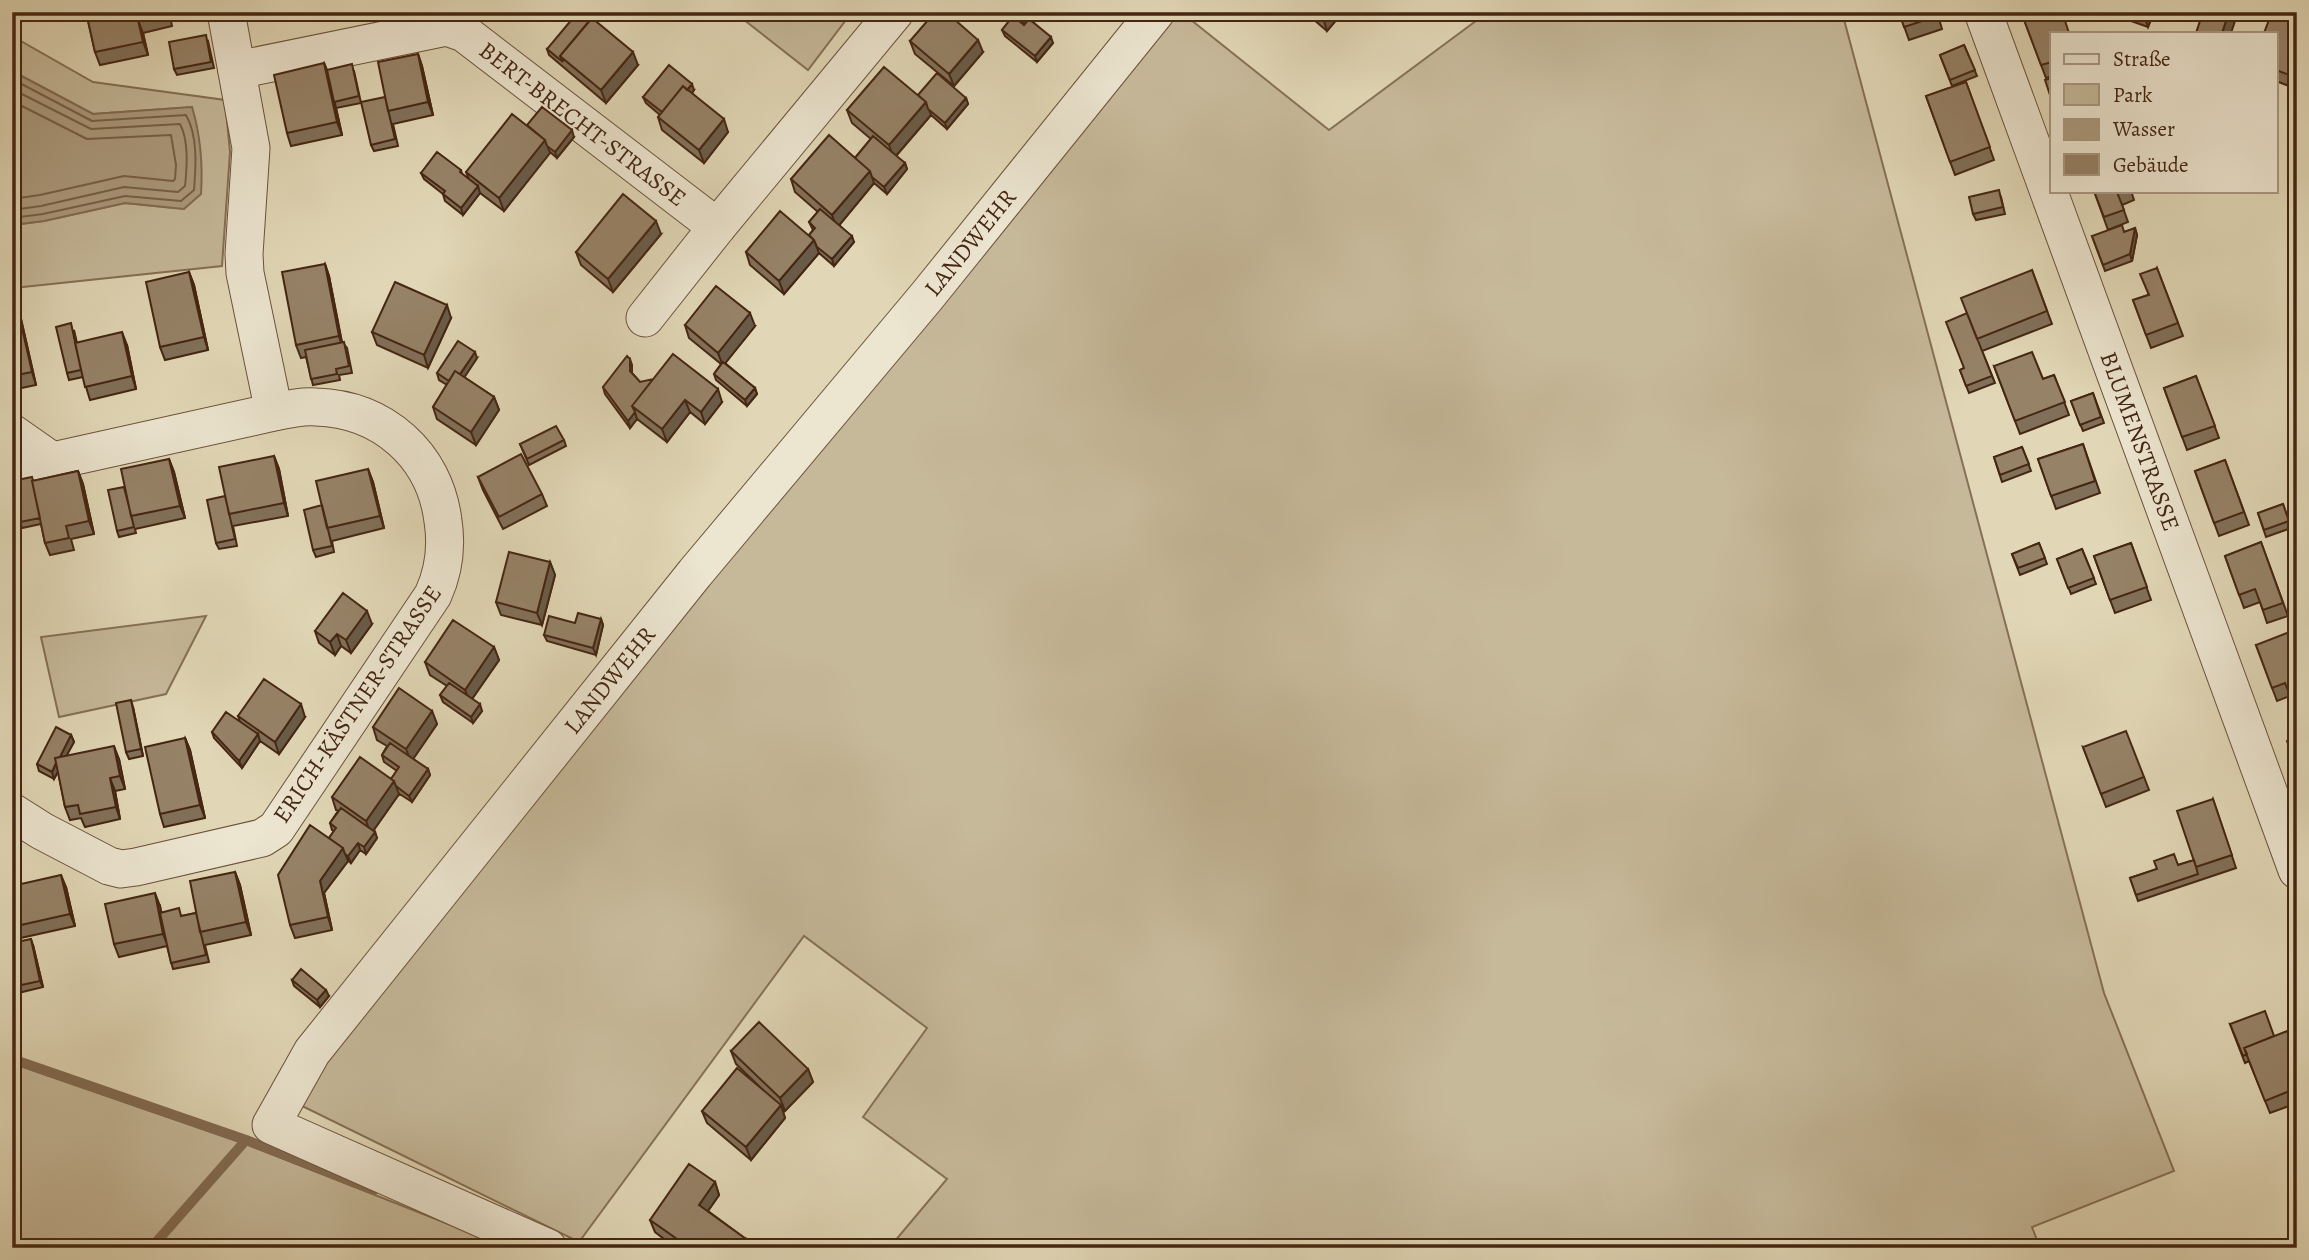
<svg xmlns="http://www.w3.org/2000/svg" width="2309" height="1260" viewBox="0 0 2309 1260" font-family="Alegreya,serif">
	<rect width="100%" height="100%" fill="#e1d7b6"/>
	<filter id="stains"><feTurbulence type="fractalNoise" baseFrequency=".00286" numOctaves="4"/><feColorMatrix values="0 0 0 0 .2 0 0 0 0 .09 0 0 0 0 .02 0 0 0 .5 -.17"/></filter>
	<radialGradient id="worn" r=".72"><stop offset=".6" stop-color="#630" stop-opacity="0"/><stop offset="1" stop-color="#630" stop-opacity=".3"/></radialGradient>
	<path fill="#c6b99a" stroke="#867056" stroke-width="2" d="M734 12H852L808 70Z
		M1168 12H1181L1329 130 1488 12H1842L2104 993 2174 1171 2032 1227 2040 1248H889L947 1179 863 1117 927 1028 804 936 579 1242 296 1103 315 1057Z
		M12 36 93 82 225 100 230 152 222 266 23 287 12 286V225L44 221 125 203 184 209 192 107 93 114 12 71Z
		M206 616 166 694 59 717 41 637Z
		M12 1063 240 1142 147 1248H12Z
		M246 1144 509 1248H155Z"/>
	<path fill="#ac9b7e" stroke="#836c53" stroke-width="2" d="M12 71 93 114 192 107C201 137 203 163 201 194L184 209 125 203 44 221 12 225Z"/>
	<g fill="none" stroke-linecap="round" stroke-linejoin="round">
		<path stroke="#786048" stroke-width="2" d="M12 79 92 121 186 115C198 136 196 166 194 190L181 201 125 196 43 214 12 218
			M12 89 91 129 180 124C189 141 187 167 185 186L178 192 124 187 41 206 12 210
			M12 101 87 139 171 135 176 165 175 179 173 181 124 176 40 195 12 199"/>
		<path stroke="#836c53" stroke-width="10" d="M12 1059 246 1140 374 1190
			M151 1248 246 1140"/>
		<g stroke="#6c523b" stroke-width="39">
			<g id="minor">
				<path d="M226 12 251 148 244 254 245 273 274 412"/>
				<path id="s1" d="M1983 12 2297 870"/>
				<path id="s2" d="M237 70 447 27 464 33 717 227"/>
				<path d="M645 318 717 227 895 12"/>
				<path d="M12 433 52 461"/>
				<path d="M12 470 274 412C288 409 302 406 316 407 383 409 435 455 443 521 447 547 444 571 433 595L276 829 262 838 136 867 121 869 109 866 42 831 12 812"/>
				<path id="s3" d="M548 1248 271 1125 312 1052 695 573 927 296 1156 12"/>
			</g>
		</g>
		<use href="#minor" stroke="#ece5d0" stroke-width="37"/>
	</g>
	<path fill="#817059" stroke="#452612" stroke-width="2" d="M86 12H169L172 26 143 33 148 55 100 65 95 52Z
		M1003 12H1042L1033 22 1053 43 1037 62 1005 36 1002 30 1011 19Z
		M1305 12H1343L1327 31Z
		M1899 12H1937L1942 29 1909 40Z
		M2111 12H2154L2148 27 2111 14Z
		M2272 12 2297 89 2276 81V33Z
		M2023 17 2052 33V76L2046 78Z
		M208 41 214 68 177 75 174 69Z
		M910 41 983 52 954 86 915 54Z
		M1964 45 1977 76 1952 86 1940 55Z
		M547 49 638 65 606 103 549 55Z
		M418 54 422 66 433 115 393 124 398 146 374 151 371 145 385 97Z
		M324 63 327 70 354 71 361 103 336 108 342 135 291 146 287 133Z
		M1966 82 1994 160 1955 175 1926 96Z
		M694 90 692 93 728 132 704 163 662 130 658 117 660 115 646 103 643 97Z
		M918 95 966 98 968 104 947 129 931 115 896 156 905 163 907 169 887 194 874 183 839 225 854 242 834 266 819 253 784 294 750 265 746 252 809 235 813 230 809 222 818 212 795 192 791 179 855 158 871 139 852 123 847 110Z
		M527 125 574 137 557 158 550 152 504 211 480 193 463 215 445 201 443 194 424 179 421 173 461 170 462 174 469 179 466 172Z
		M2094 191H2131L2134 200 2122 205 2128 222 2108 230Z
		M2001 197 2005 214 1976 220 1973 214Z
		M2135 228 2137 235 2132 261 2105 271 2092 236 2125 232Z
		M661 234 613 292 581 265 576 252Z
		M325 264 329 276 342 342 347 348 352 373 339 375 340 380 313 385 306 357 301 358 296 345Z
		M2157 268 2183 336 2151 348 2133 300 2148 295Z
		M2032 270 2052 324 1982 351 1995 383 1969 393 1960 370 1964 368 1967 313Z
		M189 272 194 285 208 350 165 360 160 347Z
		M12 307 21 319 36 385 12 390Z
		M451 318 428 368 377 345 372 332Z
		M685 325 755 326 725 363 755 388 757 394 747 406 716 380 714 374 721 364 689 338Z
		M74 330 77 343 127 345 136 389 90 400 83 377 69 380 67 373Z
		M477 358 464 377 494 397 499 410 476 445 437 419 433 407 447 385 439 380 437 373Z
		M630 359 632 365V373L640 382 722 402 705 424 690 412 667 442 637 419 630 428 605 394 603 387Z
		M1994 366 2043 379 2054 375 2069 415 2020 434Z
		M2196 376 2219 438 2187 450 2164 388Z
		M2093 393 2104 423 2083 431 2071 401Z
		M564 440 566 446 529 465 520 444Z
		M2083 444 2100 493 2056 509 2038 459Z
		M2022 447 2031 471 2002 482 1994 457Z
		M274 456 279 469 288 516 233 526 237 546 219 549 216 543 225 496Z
		M169 459 174 472 185 518 135 529 136 533 119 537 117 531 124 487Z
		M2225 460 2249 525 2219 536 2195 471Z
		M368 469 373 482 384 528 332 541 334 552 316 557 313 550 322 505Z
		M78 471 83 484 94 534 71 539 74 550 50 555 45 543 41 524 22 528 20 522 33 481Z
		M478 477 542 494 547 506 503 529 483 490Z
		M2283 504 2291 528 2266 537 2258 513Z
		M2261 542 2288 616 2267 623 2260 602 2244 608 2225 556Z
		M2039 543 2047 564 2020 575 2012 554Z
		M2131 543 2151 600 2115 613 2094 556Z
		M2082 549 2096 584 2071 594 2057 559Z
		M550 562 555 575 542 625 501 615 496 602Z
		M601 619 603 625 596 655 547 641 544 635 575 623Z
		M372 624 351 653 341 646 335 655 319 643 315 631Z
		M2297 643V714L2290 696 2277 701 2256 645Z
		M494 647 499 660 472 699 482 711 473 723 443 702 440 695 447 686 430 675 425 662Z
		M133 707 143 756 129 759 126 752Z
		M432 711 437 724 413 759 428 769 430 775 412 802 398 793 399 794 373 831 375 832 377 838 366 854 360 850 351 863 348 861 324 893 332 930 295 938 290 925 329 838 334 831 332 830 330 823 338 811 336 810 332 797 391 779 397 771 384 762 382 755 387 746 377 740 373 727Z
		M238 716 305 717 279 754 260 741 242 768 214 738 212 732 240 722Z
		M12 721 17 744 12 745Z
		M71 735 74 742 66 756 119 759 125 789 115 791 120 819 85 827 81 818 70 820 65 807 58 771 54 779 39 771 37 764Z
		M185 738 190 750 205 818 164 827 160 814Z
		M2083 747 2144 777 2149 790 2106 807Z
		M2213 799 2236 868 2138 901 2130 878 2157 869 2178 865 2194 860Z
		M235 872 240 885 251 935 205 945 209 962 173 969 167 946 119 957 114 944 160 906 161 912 182 916 196 913Z
		M12 886 66 887 75 926 16 939 12 928Z
		M12 943 33 945 43 987 14 994 12 989Z
		M292 980 329 996 320 1007 294 986Z
		M2230 1024 2274 1036 2293 1047 2297 1046V1103L2270 1113 2249 1061 2245 1063Z
		M731 1051 808 1069 813 1082 785 1111 782 1109 785 1118 751 1160 707 1123 702 1111 764 1091 736 1064Z
		M715 1182 719 1195 708 1211 746 1239 749 1248H676L655 1232 650 1220Z"/>
	<path fill="#695b48" stroke="#452612" stroke-width="2" d="M1027 12H1042L1026 31 1022 18Z
		M1328 12H1343L1327 31 1323 18Z
		M2145 12H2154L2148 27 2144 15Z
		M2229 12H2238L2231 33H2222Z
		M138 20 143 33 148 55 143 42Z
		M1051 37 1053 43 1037 62 1035 56Z
		M978 40 983 52 954 86 949 74Z
		M633 52 638 65 606 103 601 90Z
		M418 54 422 66 433 115 428 102Z
		M324 63 329 76 342 135 337 122Z
		M2297 63V89L2292 76Z
		M692 84 694 90 669 122 667 115Z
		M966 98 968 104 947 129 945 123Z
		M926 102 931 115 894 158 889 145Z
		M724 119 728 132 704 163 699 150Z
		M572 130 574 137 557 158 555 152Z
		M545 140 550 153 504 211 499 198Z
		M905 163 907 169 887 194 884 187Z
		M870 171 874 183 837 228 832 215Z
		M478 186 480 193 463 215 461 208Z
		M656 221 661 234 613 292 608 279Z
		M2135 228 2137 235 2132 261 2130 254Z
		M852 236 854 242 834 266 832 259Z
		M814 240 819 253 784 294 779 281Z
		M325 264 329 276 343 349 339 336Z
		M189 272 194 285 208 350 204 337Z
		M447 305 451 318 428 368 424 355Z
		M17 306 21 319 36 385 32 372Z
		M750 313 755 326 723 366 718 353Z
		M122 332 127 345 136 389 132 376Z
		M475 352 477 358 456 390 454 384Z
		M755 388 757 394 747 406 745 400Z
		M718 389 722 402 705 424 701 412Z
		M494 397 499 410 476 445 471 432Z
		M685 400 690 412 667 442 662 429Z
		M635 412 637 419 630 428 628 421Z
		M274 456 279 469 288 516 284 503Z
		M169 459 174 472 185 518 180 506Z
		M368 469 373 482 384 528 380 516Z
		M78 471 83 484 94 534 89 521Z
		M550 562 555 575 542 625 537 613Z
		M367 611 372 624 351 653 346 640Z
		M601 619 603 625 596 655 593 648Z
		M337 634 341 646 335 655 330 642Z
		M494 647 499 660 470 702 465 690Z
		M131 700 133 707 143 756 141 749Z
		M301 704 305 717 279 754 275 742Z
		M480 704 482 711 473 723 471 717Z
		M432 711 437 724 411 762 406 749Z
		M12 721 17 744 12 731Z
		M258 734 260 741 242 768 239 761Z
		M71 735 74 742 54 779 52 772Z
		M185 738 190 750 205 818 200 805Z
		M114 746 119 759 125 789 120 776Z
		M428 769 430 775 412 802 409 796Z
		M110 778 115 791 120 819 116 807Z
		M394 781 399 794 371 834 366 821Z
		M375 832 377 838 366 854 364 847Z
		M358 843 360 850 351 863 348 856Z
		M343 848 348 861 324 893 332 930 328 917 320 881Z
		M235 872 240 885 251 935 246 922Z
		M61 875 66 887 75 926 70 914Z
		M155 893 160 906 168 946 163 934Z
		M31 939 33 945 43 987 40 981Z
		M326 990 329 996 320 1007 317 1000Z
		M808 1069 813 1082 785 1111 780 1098Z
		M781 1105 785 1118 751 1160 746 1147Z
		M715 1182 719 1195 703 1218 699 1205Z
		M746 1239 749 1248H740Z"/>
	<path fill="#968267" stroke="#452612" stroke-width="2" d="M86 12H167V13L138 20 143 42 95 52Z
		M578 12H580L590 20 560 56 563 62 547 49Z
		M935 12H946L978 40 949 74 910 41Z
		M1014 12H1027L1022 18Z
		M1315 12H1328L1323 18Z
		M1899 12H1936L1938 16 1904 27Z
		M2037 12H2062L2069 33H2052V62L2041 65 2023 17Z
		M2203 12H2229L2222 33H2196Z
		M2272 12H2285L2297 17V63L2292 76 2276 70V33H2264Z
		M1013 16 1024 25 1029 19 1051 37 1035 56 1002 30Z
		M592 18 633 52 601 90 560 56Z
		M206 35 211 62 174 69 169 42Z
		M1964 45 1975 70 1950 80 1940 55Z
		M418 54 428 102 388 111 378 62Z
		M324 63 337 122 287 133 274 75Z
		M352 64 359 96 334 102 327 70Z
		M669 65 692 84 687 90 683 86 662 112 643 97Z
		M884 67 926 102 889 145 847 110Z
		M937 73 966 98 945 123 928 109 926 102 918 95Z
		M2052 78V95H2050L2045 80Z
		M1966 82 1990 147 1950 162 1926 96Z
		M683 86 724 119 699 150 658 117Z
		M385 97 395 139 371 145 361 102Z
		M542 107 572 130 555 152 547 146 545 140 527 125Z
		M512 114 545 140 499 198 466 172Z
		M829 135 870 171 832 215 791 179Z
		M873 136 905 163 884 187 872 177 870 171 855 158Z
		M437 152 461 170 460 172 478 186 461 208 443 194 445 191 421 173Z
		M1999 190 2003 207 1973 214 1969 197Z
		M2094 191H2120L2117 192 2124 210 2104 217Z
		M623 194 656 221 608 279 576 252Z
		M820 209 852 236 832 259 817 247 814 240 809 235 815 228 809 222Z
		M780 211 814 240 779 281 746 252Z
		M2122 225 2124 232 2135 228 2130 254 2103 265 2092 236Z
		M325 264 339 336 296 345 282 272Z
		M2157 268 2178 323 2146 335 2133 300 2149 295 2140 274Z
		M2032 270 2047 311 1977 339 1961 298Z
		M189 272 204 337 160 347 146 282Z
		M395 282 447 305 424 355 372 332Z
		M716 286 750 313 718 353 685 325Z
		M17 306 32 372 12 376V307Z
		M1967 313 1992 376 1966 386 1960 370 1964 368 1946 322Z
		M71 323 81 370 67 373 56 327Z
		M122 332 132 376 85 387 75 343Z
		M458 341 475 352 460 374 455 371 449 381 437 373Z
		M344 342 349 366 336 369 337 374 311 379 305 350Z
		M2032 352 2043 379 2054 375 2065 402 2015 421 1994 366Z
		M673 354 718 389 701 412 685 400 662 429 632 406Z
		M627 356 630 359V371L640 382 653 379 632 406 635 412 628 421 603 387Z
		M723 362 755 388 745 400 714 374Z
		M455 371 494 397 471 432 433 407Z
		M2196 376 2215 426 2182 437 2164 388Z
		M2093 393 2101 417 2080 425 2071 401Z
		M556 426 564 440 527 459 520 444Z
		M2083 444 2095 481 2051 496 2038 459Z
		M2022 447 2029 464 2000 475 1994 457Z
		M521 454 542 494 499 517 478 477Z
		M274 456 284 503 229 514 219 467Z
		M169 459 180 506 131 516 121 469Z
		M2225 460 2244 512 2214 523 2195 471Z
		M368 469 380 516 327 528 316 481Z
		M78 471 89 521 66 526 69 538 45 543 32 481Z
		M32 477 33 481H32L40 518 20 522 12 487V481Z
		M124 487 134 527 117 531 108 490Z
		M225 496 235 539 216 543 207 500Z
		M2283 504 2289 521 2264 530 2258 513Z
		M322 505 332 546 313 550 304 510Z
		M2261 542 2283 603 2263 610 2255 589 2239 595 2225 556Z
		M2039 543 2045 558 2018 568 2012 554Z
		M2131 543 2147 587 2110 600 2094 556Z
		M2082 549 2094 578 2068 588 2057 559Z
		M509 552 550 562 537 613 496 602Z
		M343 593 367 611 346 640 337 634 330 642 315 631Z
		M2297 605V620L2292 606Z
		M578 613 601 619 593 648 544 635 549 616 575 623Z
		M453 620 494 647 465 690 425 662Z
		M2292 631 2297 643V707L2295 708 2285 683 2272 688 2256 645Z
		M264 679 301 704 275 742 238 716Z
		M449 683 480 704 471 717 440 695Z
		M399 688 432 711 406 749 373 727Z
		M131 700 141 749 126 752 116 703Z
		M226 712 258 734 239 761 212 732Z
		M56 727 71 735 60 757 55 758 56 763 52 772 37 764Z
		M2126 731 2144 777 2101 794 2083 747Z
		M2297 737V768L2287 741Z
		M185 738 200 805 160 814 145 747Z
		M390 743 428 769 409 796 396 786 394 781 391 779 399 767 382 755Z
		M114 746 120 776 110 778 116 807 80 814 78 805 65 807 55 758Z
		M360 757 394 781 366 821 332 797Z
		M2213 799 2232 855 2196 867 2177 811Z
		M341 808 375 832 364 847 358 843 348 856 345 854 343 848 329 838 336 828 330 823Z
		M310 825 343 848 320 881 328 917 290 925 278 875Z
		M2174 854 2178 865 2194 860 2198 874 2136 895 2130 878 2157 869 2154 861Z
		M235 872 246 922 200 932 190 881Z
		M61 875 70 914 12 927V886Z
		M155 893 163 934 114 944 105 904Z
		M179 908 181 916 196 913 206 955 171 963 160 913Z
		M31 939 40 981 12 987V943Z
		M301 969 326 990 317 1000 292 980Z
		M2265 1011 2274 1036 2244 1048 2247 1054 2243 1056 2230 1024Z
		M759 1022 808 1069 780 1098 731 1051Z
		M2287 1031 2293 1047 2297 1046V1088L2265 1101 2244 1048Z
		M737 1068 781 1105 746 1147 702 1111Z
		M2297 1123V1143L2290 1126Z
		M689 1164 715 1182 699 1205 746 1239 740 1248H690L650 1220Z"/>
	<g text-anchor="middle" dominant-baseline="central" stroke-width="5" stroke-linejoin="round" paint-order="stroke">
		<g font-size="24" fill="#452612" stroke="#ece5d0">
			<text stroke="none"><textPath href="#s2" startOffset="382">BERT-BRECHT-STRASSE</textPath></text>
			<text stroke="none"><textPath href="#s3" startOffset="1430">LANDWEHR</textPath></text>
			<text stroke="none"><textPath href="#s1" startOffset="457">BLUMENSTRASSE</textPath></text>
			<text stroke="none"><textPath href="#s3" startOffset="863">LANDWEHR</textPath></text>
			<text transform="translate(357 704) rotate(-56)">ERICH-KÄSTNER-STRASSE</text>
		</g>
	</g>
	<rect width="2309" height="1260" fill="none" stroke="#e1d7b6" stroke-width="42"/>
	<rect x="14" y="14" width="2281" height="1232" fill="none" stroke="#452612" stroke-width="3.5"/>
	<rect x="21" y="21" width="2267" height="1218" fill="none" stroke="#452612" stroke-width="2"/>
	<rect x="2050" y="32" width="228" height="161" fill="#ece5d0" stroke="#a99984" stroke-width="2"/>
	<rect x="2064" y="54" width="35" height="10" fill="#ece5d0" stroke="#a99984" stroke-width="2"/>
	<text x="2113" y="66" font-size="21" fill="#452612">Straße</text>
	<rect x="2064" y="84" width="35" height="21" fill="#c6b99a" stroke="#a99984" stroke-width="2"/>
	<text x="2113" y="102" font-size="21" fill="#452612">Park</text>
	<rect x="2064" y="119" width="35" height="21" fill="#ac9b7e" stroke="#a99984" stroke-width="2"/>
	<text x="2113" y="136" font-size="21" fill="#452612">Wasser</text>
	<rect x="2064" y="154" width="35" height="21" fill="#968267" stroke="#a99984" stroke-width="2"/>
	<text x="2113" y="172" font-size="21" fill="#452612">Gebäude</text>
	<rect width="100%" height="100%" filter="url(#stains)"/>
	<rect width="100%" height="100%" fill="url(#worn)"/>
</svg>
